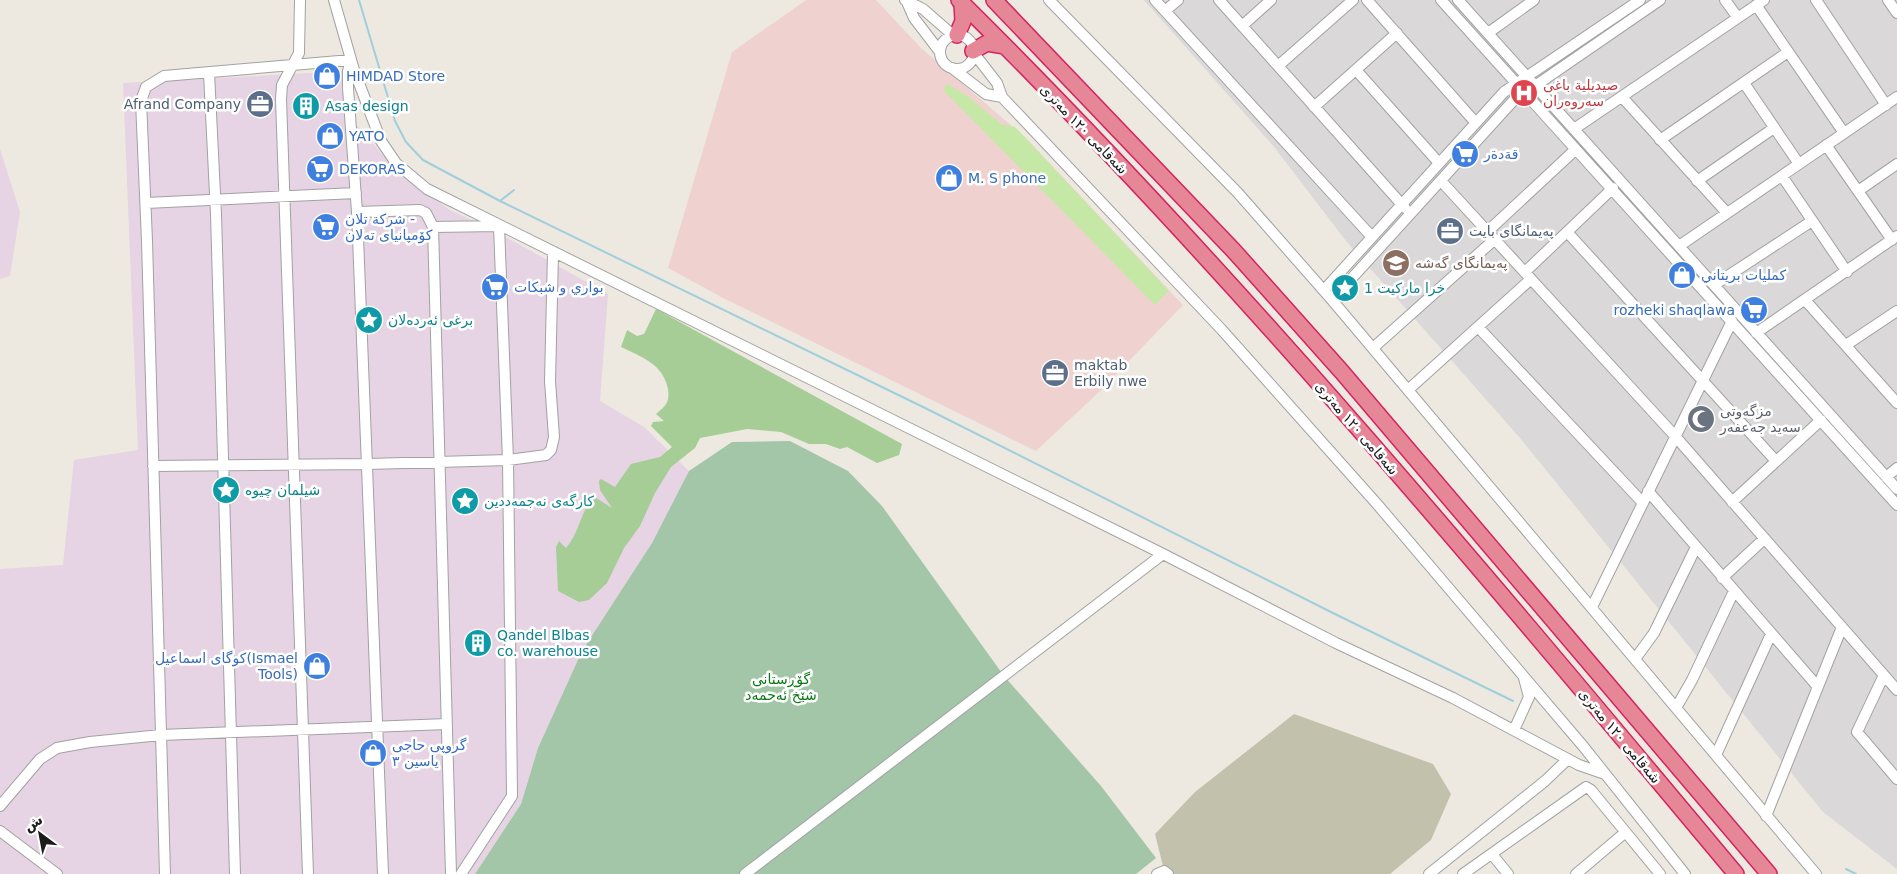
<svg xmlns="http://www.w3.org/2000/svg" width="1897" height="874" viewBox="0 0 1897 874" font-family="'DejaVu Sans',Vazirmatn,sans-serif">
	<rect width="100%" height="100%" fill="#ede9e1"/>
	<path fill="#dad8d8" d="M1144 0H1897V869L1823 812 1520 438 1346 241 1275 148Z"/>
	<path fill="#efd1cf" d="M806 0H876L921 48 1026 138 1183 305 1099 392 1036 451 725 299 668 268 732 52Z"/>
	<path fill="#e6d3e3" d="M348 71 353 121 398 172 450 210 495 231 608 294 600 401 644 427 689 471 652 543 582 651 538 748 521 804 475 874H0V569L63 565 74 460 138 450 123 83Z
		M0 149 20 212 10 276 0 279Z"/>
	<path fill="#c1c1ac" d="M1294 714 1433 764 1451 794 1431 840 1390 874H1165L1155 834 1195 792Z"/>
	<path fill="#c6e8a6" d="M948 84 970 98 1001 124 1015 127 1169 291 1155 305 945 92 943 88Z"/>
	<path fill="#a5cd95" d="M656 309 902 444 899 455 877 463 847 447 840 449 826 444H809L781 432 747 429 700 438 695 448 671 467 655 493 640 526 624 548 607 583 589 600 579 602 558 591 556 547 559 541 566 548C579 533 581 512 593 496L612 508 600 490 599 481 601 479 615 487 631 464 660 457 672 447 651 426 653 422 664 421 656 414C666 406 670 402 668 389 663 364 642 357 621 347L627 330 637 336 644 334Z"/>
	<path fill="#a2c6a7" d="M790 441 848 471 882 506 1004 676 1101 786 1156 858 1136 874H475L521 804 538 748 582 651 652 543 689 471 732 442Z"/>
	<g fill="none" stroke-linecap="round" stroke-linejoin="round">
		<path stroke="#a0cedb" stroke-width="2" d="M359 0 395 121 406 142 423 160 500 201 921 406 1337 615 1513 701
			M500 201 514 190
			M1846 869 1856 874"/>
		<g stroke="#a2a2a2" stroke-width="12">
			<path id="minor" d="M300 0 299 53 282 85 281 99 308 874
				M334 0 354 70 381 141 396 163 427 189 1163 554 1336 643 1453 698 1579 765 1605 774
				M905 0 923 9 954 36
				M1049 0 1238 193 1332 300 1816 874
				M1155 0 1372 237
				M1219 0 1405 208
				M1367 0 1475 122
				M1441 0 1897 505
				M1458 0 1897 489
				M1725 0 1738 18
				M1816 0 1886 105
				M1888 0 1897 13
				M907 2 914 18 940 52
				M1756 5 1844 133
				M1165 11 1178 0
				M1242 26 1271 0
				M1488 33 1534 0
				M940 52a17 17 0 1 1 34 0a17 17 0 1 1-34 0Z
				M973 52 997 83 1002 97 1222 330 1377 504 1583 746 1685 874
				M1278 66 1353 0
				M952 68 986 94 1002 97
				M1356 70 1439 163
				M209 73 216 214 235 874
				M1744 83 1799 164
				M1622 97 1727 213
				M1314 107 1397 33
				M1574 129 1764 0
				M1660 140 1788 52
				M1826 145 1892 240
				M1782 176 1847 272
				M1697 181 1774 128
				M1442 182 1675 436 1897 690
				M1858 191 1897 164
				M146 203 356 193
				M357 212 420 210 426 213 433 227
				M1488 231 1575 150
				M1568 233 1775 460
				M1679 246 1897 97
				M1525 272 1613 188
				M1714 285 1812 221
				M1324 290 1504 92 1640 0
				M1332 300 1513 101 1660 0
				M1805 300 1897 403
				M1478 327 1643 503
				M1756 333 1897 236
				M1846 345 1897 311
				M1373 348 1495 239
				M1408 390 1531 279
				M153 466 368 464 508 460 546 455 551 450 554 437 550 381 553 253
				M1886 477 1897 468
				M1648 491 1818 687
				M1732 502 1821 420
				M1722 578 1764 539
				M1592 607 1732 321
				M1635 659 1654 633 1696 547
				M1884 675 1857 732 1897 779
				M1676 708 1692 680 1734 591
				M1514 730 1529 697 1524 678
				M1716 755 1771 634
				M0 806 40 759 57 748 90 742 161 735 447 724
				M1766 816 1842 627
				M0 831 57 874
				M1495 858 1508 874
				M165 874 147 241 141 101 146 87 164 76 351 60 348 71V88L357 212 383 874
				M451 874 433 227 499 226 508 460 512 796 461 874
				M745 874 1163 554
				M1157 874 1164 871 1168 874
				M1429 874 1545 781 1568 759
				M1463 874 1586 787 1591 790 1660 874
				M1576 874 1621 836"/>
		</g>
		<g stroke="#d62360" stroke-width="18">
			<path id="highway" d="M959 0C1236 274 1486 575 1736 874
				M994 0 1234 251 1342 372 1769 874
				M957 35 963 21 962 3
				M973 51 987 43 1005 46"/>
		</g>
		<use href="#minor" stroke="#fff" stroke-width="10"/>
		<use href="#highway" stroke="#e68798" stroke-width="15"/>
	</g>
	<defs>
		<g id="shop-disc" transform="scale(1.4375)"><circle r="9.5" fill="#3f7fe0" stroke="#fff"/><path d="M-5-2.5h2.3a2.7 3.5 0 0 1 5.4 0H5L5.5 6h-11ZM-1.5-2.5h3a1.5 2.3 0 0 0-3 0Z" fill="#fff"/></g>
		<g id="hospital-disc" transform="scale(1.4375)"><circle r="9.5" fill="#e0444e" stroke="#fff"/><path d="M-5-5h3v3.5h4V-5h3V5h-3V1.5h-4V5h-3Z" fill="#fff"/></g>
		<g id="office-disc" transform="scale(1.4375)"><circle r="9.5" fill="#5c6f8a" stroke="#fff"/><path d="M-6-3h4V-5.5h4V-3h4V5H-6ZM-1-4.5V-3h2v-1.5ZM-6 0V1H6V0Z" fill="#fff"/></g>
		<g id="building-disc" transform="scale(1.4375)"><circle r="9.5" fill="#0f9aa8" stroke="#fff"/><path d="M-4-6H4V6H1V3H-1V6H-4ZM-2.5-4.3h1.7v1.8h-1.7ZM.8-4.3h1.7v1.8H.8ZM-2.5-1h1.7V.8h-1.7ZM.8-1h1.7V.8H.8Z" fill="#fff"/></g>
		<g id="supermarket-disc" transform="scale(1.4375)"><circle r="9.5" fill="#3f7fe0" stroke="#fff"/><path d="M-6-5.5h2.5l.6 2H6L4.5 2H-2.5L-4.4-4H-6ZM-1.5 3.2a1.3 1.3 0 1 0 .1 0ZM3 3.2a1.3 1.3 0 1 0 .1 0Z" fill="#fff"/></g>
		<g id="university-disc" transform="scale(1.4375)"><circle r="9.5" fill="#8d6e63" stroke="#fff"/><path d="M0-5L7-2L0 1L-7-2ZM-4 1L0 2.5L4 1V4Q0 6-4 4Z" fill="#fff"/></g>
		<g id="sight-disc" transform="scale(1.4375)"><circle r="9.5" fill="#0f9aa8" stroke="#fff"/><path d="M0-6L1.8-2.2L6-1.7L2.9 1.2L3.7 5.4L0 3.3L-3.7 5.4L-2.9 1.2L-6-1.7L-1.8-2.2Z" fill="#fff"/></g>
		<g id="mosque-disc" transform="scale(1.4375)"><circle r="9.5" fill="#6b7280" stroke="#fff"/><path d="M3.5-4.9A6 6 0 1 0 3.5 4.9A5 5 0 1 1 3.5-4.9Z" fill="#fff"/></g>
	</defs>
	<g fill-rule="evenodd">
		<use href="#shop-disc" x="327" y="76"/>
		<use href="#hospital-disc" x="1524" y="93"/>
		<use href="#office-disc" x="260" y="104"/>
		<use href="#building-disc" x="306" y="106"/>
		<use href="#shop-disc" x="330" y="136"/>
		<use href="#supermarket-disc" x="1465" y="154"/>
		<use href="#supermarket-disc" x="320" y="169"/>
		<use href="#shop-disc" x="949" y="178"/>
		<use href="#supermarket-disc" x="326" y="227"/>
		<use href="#office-disc" x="1450" y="231"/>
		<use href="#university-disc" x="1396" y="263"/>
		<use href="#shop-disc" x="1682" y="275"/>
		<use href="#supermarket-disc" x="495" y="287"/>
		<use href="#sight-disc" x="1345" y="288"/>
		<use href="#supermarket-disc" x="1754" y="310"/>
		<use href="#sight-disc" x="369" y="320"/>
		<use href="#office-disc" x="1055" y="373"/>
		<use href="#mosque-disc" x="1701" y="419"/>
		<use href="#sight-disc" x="226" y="490"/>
		<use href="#sight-disc" x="465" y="501"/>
		<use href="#building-disc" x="478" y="643"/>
		<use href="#shop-disc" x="317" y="666"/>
		<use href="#shop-disc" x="373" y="753"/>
	</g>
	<g text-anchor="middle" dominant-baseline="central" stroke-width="5" stroke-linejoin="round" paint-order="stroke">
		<g font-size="14" fill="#366cbe" stroke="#fff" text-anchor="start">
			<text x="346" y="76">HIMDAD Store</text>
			<text x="349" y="136">YATO</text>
			<text x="1484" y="154">قةدةر</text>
			<text x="339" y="169">DEKORAS</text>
			<text x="968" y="178">M. S phone</text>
			<text x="345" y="219">شركة تلان -<tspan x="345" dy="16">کۆمپانیای تەلان</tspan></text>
			<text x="1701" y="275">كمليات بريتاني</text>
			<text x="514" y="287">بواري و شبكات</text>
			<text x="1735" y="310" text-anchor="end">rozheki shaqlawa</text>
			<text x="298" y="658" text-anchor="end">كوگای اسماعیل(Ismael<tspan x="298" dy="16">Tools)</tspan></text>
			<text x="392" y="745">گروپی حاجی<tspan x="392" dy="16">یاسین ٣</tspan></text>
		</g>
		<g font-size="14" fill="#be3a42" stroke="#fff" text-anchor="start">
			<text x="1543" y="85">صيديلیة باغی<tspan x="1543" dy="16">سەروەران</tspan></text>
		</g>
		<g font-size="14" fill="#4e5e75" stroke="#fff" text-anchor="start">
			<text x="241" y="104" text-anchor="end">Afrand Company</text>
			<text x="1469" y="231">پەیمانگای بایت</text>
			<text x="1074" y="365">maktab<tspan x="1074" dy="16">Erbily nwe</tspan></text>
		</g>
		<g font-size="14" fill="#0d838f" stroke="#fff" text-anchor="start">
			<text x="325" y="106">Asas design</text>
			<text x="1364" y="288">خرا ماركيت 1</text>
			<text x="388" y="320">برغی ئەردەلان</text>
			<text x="245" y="490">شيلمان چیوه</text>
			<text x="484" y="501">کارگەی نەجمەددین</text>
			<text x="497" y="635">Qandel Blbas<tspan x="497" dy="16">co. warehouse</tspan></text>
		</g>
		<g font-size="14" fill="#1b1b1b" stroke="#fff">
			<text transform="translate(1084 129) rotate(46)">شەقامی ١٢٠ مەتری</text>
			<text transform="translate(1357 428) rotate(49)">شەقامی ١٢٠ مەتری</text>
			<text transform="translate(1620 736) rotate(50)">شەقامی ١٢٠ مەتری</text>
		</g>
		<g font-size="14" fill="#785e54" stroke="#fff" text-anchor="start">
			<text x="1415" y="263">پەیمانگای گەشە</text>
		</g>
		<g font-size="14" fill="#5b616d" stroke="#fff" text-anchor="start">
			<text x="1720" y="411">مزگەوتی<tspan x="1720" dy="16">سەید جەعفەر</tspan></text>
		</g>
		<g font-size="14" fill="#0b7814" stroke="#fff">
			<text x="781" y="679">گۆڕستانی<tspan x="781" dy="16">شێخ ئەحمەد</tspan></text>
		</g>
	</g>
	<g transform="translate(40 834) rotate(328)" stroke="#ffffff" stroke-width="4" paint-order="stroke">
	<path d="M0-4L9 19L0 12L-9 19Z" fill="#1b1b1b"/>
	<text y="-8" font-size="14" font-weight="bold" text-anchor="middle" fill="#1b1b1b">ش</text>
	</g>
</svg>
